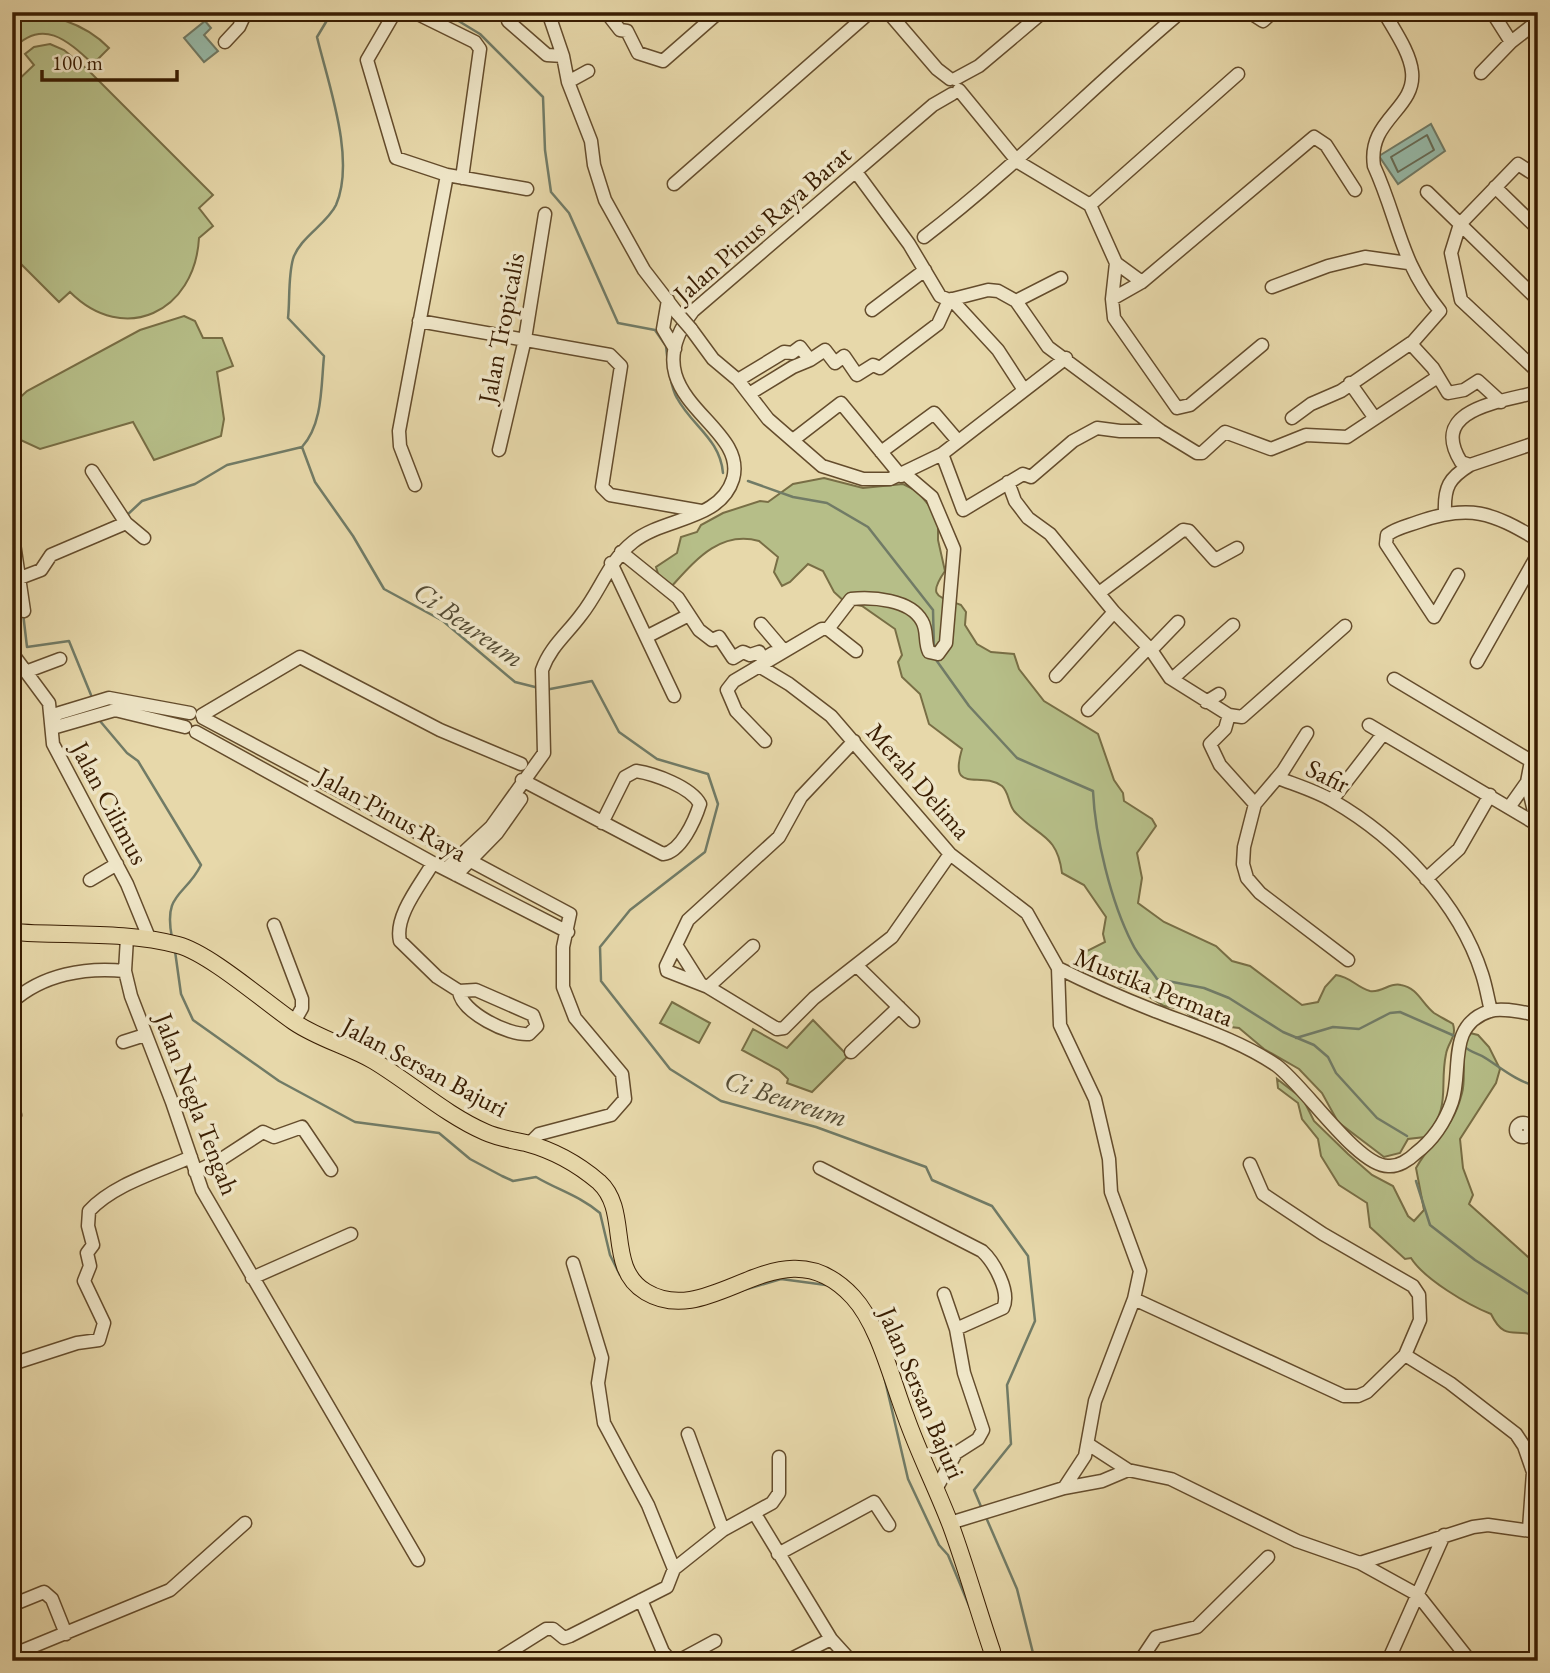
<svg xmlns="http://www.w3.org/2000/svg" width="1550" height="1673" viewBox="0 0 1550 1673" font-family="'EB Garamond',serif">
	<rect width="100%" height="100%" fill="#e7d8aa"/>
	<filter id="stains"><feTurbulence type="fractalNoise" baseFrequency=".00286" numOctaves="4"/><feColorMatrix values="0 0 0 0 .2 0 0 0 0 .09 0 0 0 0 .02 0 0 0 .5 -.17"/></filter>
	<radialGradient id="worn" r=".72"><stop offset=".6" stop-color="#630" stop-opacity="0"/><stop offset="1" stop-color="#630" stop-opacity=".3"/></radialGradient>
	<path fill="#b6be88" stroke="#786e45" stroke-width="2" d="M12 12C46 12 84 22 109 48L93 64C67 40 42 17 12 50Z
		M50 44 64 50 88 70 213 195 199 208 213 226 199 238C195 312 124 346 70 292L59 302 12 255V86L34 65 25 54 34 47Z
		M184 316 195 321 203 338H222L233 366 217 372 224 419 221 436 154 460 133 422 40 449 12 436 13 404 27 391 140 330Z
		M824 478 863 488 903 484 917 491 938 516V540L945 571C927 597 938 596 961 605L966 612 965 625 977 644 991 652 1014 654 1019 669 1044 701 1098 734 1114 780 1123 793 1124 801 1152 819 1156 826 1137 853 1142 878 1138 903 1164 922 1216 946 1232 961 1250 966 1302 1005 1318 1002 1325 987 1336 975C1351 977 1356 987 1370 991 1382 993 1390 982 1401 985 1418 988 1422 1004 1434 1013 1440 1017 1447 1020 1453 1024 1457 1037 1448 1042 1446 1054 1439 1087 1452 1107 1425 1137L1408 1139 1400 1153 1384 1157 1338 1122 1322 1093 1299 1069 1264 1049 1239 1028 1222 1026 1209 1017 1194 1018 1181 1009 1164 1006 1143 993 1119 986 1107 975 1083 970 1077 964V956L1105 942 1103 934 1106 917 1084 885 1062 873C1057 833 1037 837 1014 811 1008 803 1009 792 1002 786 981 770 948 796 962 749L929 724 920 694 902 677 898 662 902 655 895 629 862 606 846 603 834 592 823 571 808 564 790 582 782 586 774 572 778 557 759 541C719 530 694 562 670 588L662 587 656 567 677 553 681 537 697 532 701 525 723 513 760 501 768 502 793 484Z
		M672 1002 710 1023 699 1043 660 1023Z
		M813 1020 848 1056 812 1092 787 1083 788 1079 779 1070 742 1050 753 1029 787 1048Z
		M1470 1033 1478 1035 1489 1047 1500 1069 1496 1083 1460 1139 1463 1168 1473 1195 1469 1204 1538 1266V1338C1518 1325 1506 1345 1491 1314 1468 1305 1424 1279 1411 1258L1405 1259 1370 1227 1367 1203 1339 1185 1321 1156 1318 1139 1302 1119 1298 1103 1278 1088 1277 1079 1303 1099 1314 1121 1348 1154 1372 1175 1393 1186 1408 1216 1414 1221 1424 1210 1416 1168C1433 1137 1452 1133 1462 1093 1467 1076 1459 1045 1470 1033Z"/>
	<path fill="#97baa9" stroke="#717b66" stroke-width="2" d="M205 21 211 28 204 35 218 51 204 62 184 38Z
		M1431 124 1445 151 1398 184 1379 156Z"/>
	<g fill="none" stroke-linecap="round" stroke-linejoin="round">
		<path stroke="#686c56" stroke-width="2" d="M1427 135 1434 150 1398 172 1391 157Z"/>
		<path stroke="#717b66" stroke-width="2.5" d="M332 12 317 37C328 83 356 159 336 205 327 224 299 238 293 259 288 277 290 300 288 318L324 356C321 386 323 424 302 447L315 482 353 536 384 589 443 621 515 682 539 688
			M450 12 452 17 480 34 543 97 545 150 551 192 569 213 618 323 655 330 666 346 668 364
			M669 371C671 379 672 390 677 398 692 426 720 439 723 473
			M748 481 793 497 827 503 868 527 933 610 934 650
			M126 516 142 501 195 484 227 465 302 447
			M23 613 27 647 69 641 91 695
			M934 657 969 706 1017 758 1093 791C1095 836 1111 902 1132 943 1138 956 1149 967 1157 979L1204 988 1229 998 1283 1032 1314 1045 1328 1057 1336 1073 1377 1118 1407 1136
			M545 690 592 681 619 732 657 759 708 774 718 804 705 852 630 910 600 947 601 981 670 1069 721 1101 816 1127 926 1167 932 1180 992 1206 1028 1256 1035 1321 1007 1385 1011 1444 974 1490 982 1509
			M100 721 127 753 138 761 201 865C185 897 163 892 172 938
			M175 951 181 994 193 1020 279 1081 355 1122 439 1133 470 1159 502 1176 513 1181 536 1177C558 1190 580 1196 600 1213L610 1255 620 1275
			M1296 1038 1333 1027 1359 1029 1390 1013 1400 1012 1457 1037
			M1463 1045C1471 1054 1478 1052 1487 1059 1505 1071 1517 1081 1538 1087
			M1416 1181 1430 1225 1475 1260 1538 1300
			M737 1292 781 1279 826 1285
			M884 1376 908 1479 939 1545 948 1555 970 1608
			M985 1515 1017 1589 1035 1661"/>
		<g stroke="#644c2c" stroke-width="15">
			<path id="minor" d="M395 12 367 60 396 158 447 175 527 189
				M414 12 475 42 480 49 462 178
				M508 12V21L547 55 563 56
				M548 12 563 56 568 82 591 141 594 165 605 200 644 270 678 314
				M606 12 620 30 627 31 638 53 663 61 719 12
				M888 12 937 69 950 79
				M1249 12 1263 21 1273 12
				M1384 12C1394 30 1410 52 1412 72 1416 109 1367 120 1374 166 1399 221 1399 260 1440 311L1411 344 1433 368 1448 393 1464 390 1478 381 1501 402
				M1492 12 1511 42 1538 21
				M225 42 239 27 246 12
				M1481 73 1511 42
				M955 79 979 66 1043 12
				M568 82 588 71
				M959 90 1018 162 1090 205 1116 263 1142 282
				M856 172 909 244 940 296 949 300 988 290 998 291 1016 301 1048 347 1161 431 1197 453H1202L1225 432 1271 449 1306 435 1347 437 1436 378
				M1538 177 1518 164 1460 224 1451 253 1461 300 1538 372
				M674 184 870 12
				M1495 187 1538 229
				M1427 192 1538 300
				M1090 205 1238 74
				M924 237C1013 169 1090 89 1175 17
				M1116 263 1112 299 1114 318 1177 408 1190 405 1262 345
				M1272 287 1328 266 1365 257 1408 263
				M951 299 998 350 1024 390
				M1112 299 1142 282 1314 137 1326 145 1355 190
				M668 300 663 329 675 349
				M1016 301 1061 278
				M872 310 925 270
				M419 321 610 355 621 366 602 487 610 495 701 511
				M691 329 713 359 738 380 768 419 822 466 863 479H890L942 454 963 510 1023 474 1031 477 1073 441 1097 428 1120 431H1161
				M738 380 784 352 792 353 800 347 810 360 825 350 835 363 844 356 857 375 873 365 880 368 938 324 949 300
				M1350 383 1374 417
				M1538 392C1500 402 1428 409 1461 462L1470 465 1538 442
				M749 394 793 367 810 360
				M1292 418 1311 404 1341 391 1411 343
				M793 440 841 403 901 476
				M499 450 525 339 545 214
				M881 452 934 413 958 441
				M942 454 1066 358
				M92 471 126 523 144 538
				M1008 482 1015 501 1028 518 1050 534 1114 612 1151 650 1170 678 1229 715 1242 717 1345 626
				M415 485 400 446 399 431 447 175
				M1445 512C1444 487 1449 478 1470 465
				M12 530 24 611
				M621 552 678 598 699 630 712 640 719 637 733 658 743 652 750 655 759 652 763 659 773 653
				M611 563 674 696
				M1458 575 1434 617 1386 544 1387 535C1396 528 1407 526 1418 522 1469 504 1492 512 1538 540
				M12 581 41 570 51 555 126 523
				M1099 593 1183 530 1189 531 1215 560 1237 548
				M761 624 784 651
				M828 629 851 599C872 597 910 599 922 621 928 631 924 642 929 652L938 654 946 643 954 549 932 497 905 474
				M646 637 685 617
				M1151 650 1178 622
				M12 653 49 703 53 744 127 884 150 940
				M1477 662 1538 554
				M759 666 789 684 831 716 950 854 1027 913 1058 968 1060 1025 1095 1099 1109 1159 1111 1192 1140 1271 1134 1299 1095 1401 1085 1456 1064 1488
				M28 671 60 659
				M1056 676 1114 612
				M1172 679 1233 625
				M1394 679 1531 761 1527 782 1537 824
				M1206 702 1219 694
				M1088 710 1149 647
				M202 715 300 657 440 730 521 764
				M1229 715 1225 729 1210 744 1220 765 1255 804
				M203 718 570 914 563 947V987L575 1018 622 1074 625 1099 611 1115 539 1134 529 1144
				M1369 725 1538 825
				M185 727 115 710 56 727 53 715 109 698 190 713
				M196 732 433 863 568 932
				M1307 733 1283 771 1255 804 1244 847 1243 864 1247 878 1260 893 1348 960
				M765 741 736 711 727 690 734 681 822 629H828L856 651
				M854 741 801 797 779 837 688 920 666 966 667 971 708 987 777 1029 784 1028 814 998 892 937 950 854
				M1278 778C1296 785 1316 791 1333 801 1397 838 1459 902 1482 974 1486 986 1488 999 1491 1011
				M522 780 663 854C681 852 695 820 700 804 691 787 655 774 636 771L625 777 602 823
				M1332 800 1383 734
				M1510 806 1527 782
				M433 863C421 884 394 916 400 941L437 977 459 991 476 990 533 1015 537 1026 529 1034C509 1036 461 1012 459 991
				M446 869 491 827 544 753 542 670C550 647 567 634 581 615 601 590 608 562 633 542 664 517 720 521 733 479 749 422 627 398 693 311L933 105 952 94
				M456 875 497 833 521 799
				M1426 879 1459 849 1490 795
				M90 880 117 864
				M274 925 302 999V1008L294 1022
				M127 938 125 971 131 996 172 1102 202 1190 418 1560
				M676 945 700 983
				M858 967 913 1021
				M1058 968C1090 984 1122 998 1155 1011 1196 1027 1239 1040 1276 1065 1304 1085 1357 1166 1388 1166 1398 1167 1409 1160 1416 1153 1433 1140 1445 1122 1452 1102 1463 1070 1446 1025 1490 1011 1503 1007 1525 1013 1538 1015
				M708 987 753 946
				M12 1002C43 974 86 967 125 971
				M123 1042 145 1035
				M851 1052 899 1007
				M12 1117 15 1115
				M1516 1130a7 7 0 1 1 14 0a7 7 0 1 1-14 0Z
				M820 1168 982 1251C994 1262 1011 1292 1003 1308L956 1329 964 1373 983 1430 978 1439 956 1453 936 1489
				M195 1172 220 1160 263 1132 274 1137 302 1127 331 1170
				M573 1263 602 1358 598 1383 604 1423 648 1505 674 1569
				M252 1278 351 1234
				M944 1294 956 1329
				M1134 1299 1344 1396H1358L1367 1392 1405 1355 1420 1320 1419 1295 1413 1286 1323 1234 1263 1194 1250 1164
				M1405 1355 1450 1383 1516 1434 1524 1446 1533 1472 1529 1529
				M12 1364 77 1343 99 1340 104 1323 84 1281 90 1266 87 1253 93 1245 88 1226 89 1211C114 1184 158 1172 191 1157
				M688 1434 723 1530
				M1088 1444 1128 1470 1171 1479 1297 1541 1360 1563 1473 1527 1488 1525 1538 1532
				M755 1514 831 1639 851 1661
				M950 1523 1064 1488 1102 1481 1128 1470
				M778 1554 874 1502 889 1525
				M1360 1563 1418 1595 1470 1661
				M641 1600 663 1652 671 1661
				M12 1605 44 1592 52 1599 66 1634
				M12 1655 170 1590 245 1523
				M495 1661 546 1629H553L564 1638 570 1636 667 1587 674 1569 723 1530 772 1503 779 1493V1457
				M678 1661 715 1641
				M787 1661 831 1639
				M1140 1661 1156 1637 1197 1627 1268 1557
				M1388 1661 1444 1535"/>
		</g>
		<g stroke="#391d02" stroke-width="18">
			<path id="major" d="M12 932C66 936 126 931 178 945 209 953 265 1002 294 1022 319 1039 348 1046 374 1061 412 1084 446 1115 485 1132 498 1138 512 1140 526 1143 552 1150 578 1164 599 1182 631 1211 605 1268 646 1292 713 1332 781 1219 853 1297 879 1325 892 1381 906 1417 919 1454 937 1489 951 1526 966 1567 978 1610 992 1651L990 1661"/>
		</g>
		<use href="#minor" stroke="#efe6c8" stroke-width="12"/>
		<use href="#major" stroke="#e7d8aa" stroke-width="16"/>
		<g stroke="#644c2c" stroke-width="15" stroke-linecap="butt">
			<path id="minor-bridge" d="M678 314 691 329"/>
		</g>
		<use href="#minor-bridge" stroke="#efe6c8" stroke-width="12"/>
	</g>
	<g text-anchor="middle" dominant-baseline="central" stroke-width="7" stroke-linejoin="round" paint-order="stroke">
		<g font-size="26" fill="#391d02" stroke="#efe6c8">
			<text transform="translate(762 224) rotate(-41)">Jalan Pinus Raya Barat</text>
			<text transform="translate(501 328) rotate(-79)">Jalan Tropicalis</text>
			<text transform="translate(1328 776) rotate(26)">Safir</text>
			<text transform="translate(919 781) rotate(49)">Merah Delima</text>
			<text transform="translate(110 803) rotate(62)">Jalan Cilimus</text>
			<text transform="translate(392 814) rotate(29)">Jalan Pinus Raya</text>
			<text transform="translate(1154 987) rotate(22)">Mustika Permata</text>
			<text transform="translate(425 1067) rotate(28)">Jalan Sersan Bajuri</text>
			<text transform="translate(197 1104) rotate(69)">Jalan Negla Tengah</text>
			<text transform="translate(922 1393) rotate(67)">Jalan Sersan Bajuri</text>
		</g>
		<g font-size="28" font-style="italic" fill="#554c34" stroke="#efe6c8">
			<text transform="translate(469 624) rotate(35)">Ci Beureum</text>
			<text transform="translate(786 1098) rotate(18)">Ci Beureum</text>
		</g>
	</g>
	<rect width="1550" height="1673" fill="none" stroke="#e7d8aa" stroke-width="42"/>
	<rect x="14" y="14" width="1522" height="1645" fill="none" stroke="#391d02" stroke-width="3.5"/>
	<rect x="21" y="21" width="1508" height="1631" fill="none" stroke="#391d02" stroke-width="2"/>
	<path d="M42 70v10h135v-10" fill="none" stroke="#391d02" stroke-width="3.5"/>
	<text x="52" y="70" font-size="21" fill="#391d02" stroke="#efe6c8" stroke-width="5" paint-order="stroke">100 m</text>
	<rect width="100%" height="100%" filter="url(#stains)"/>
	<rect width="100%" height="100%" fill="url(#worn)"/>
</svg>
